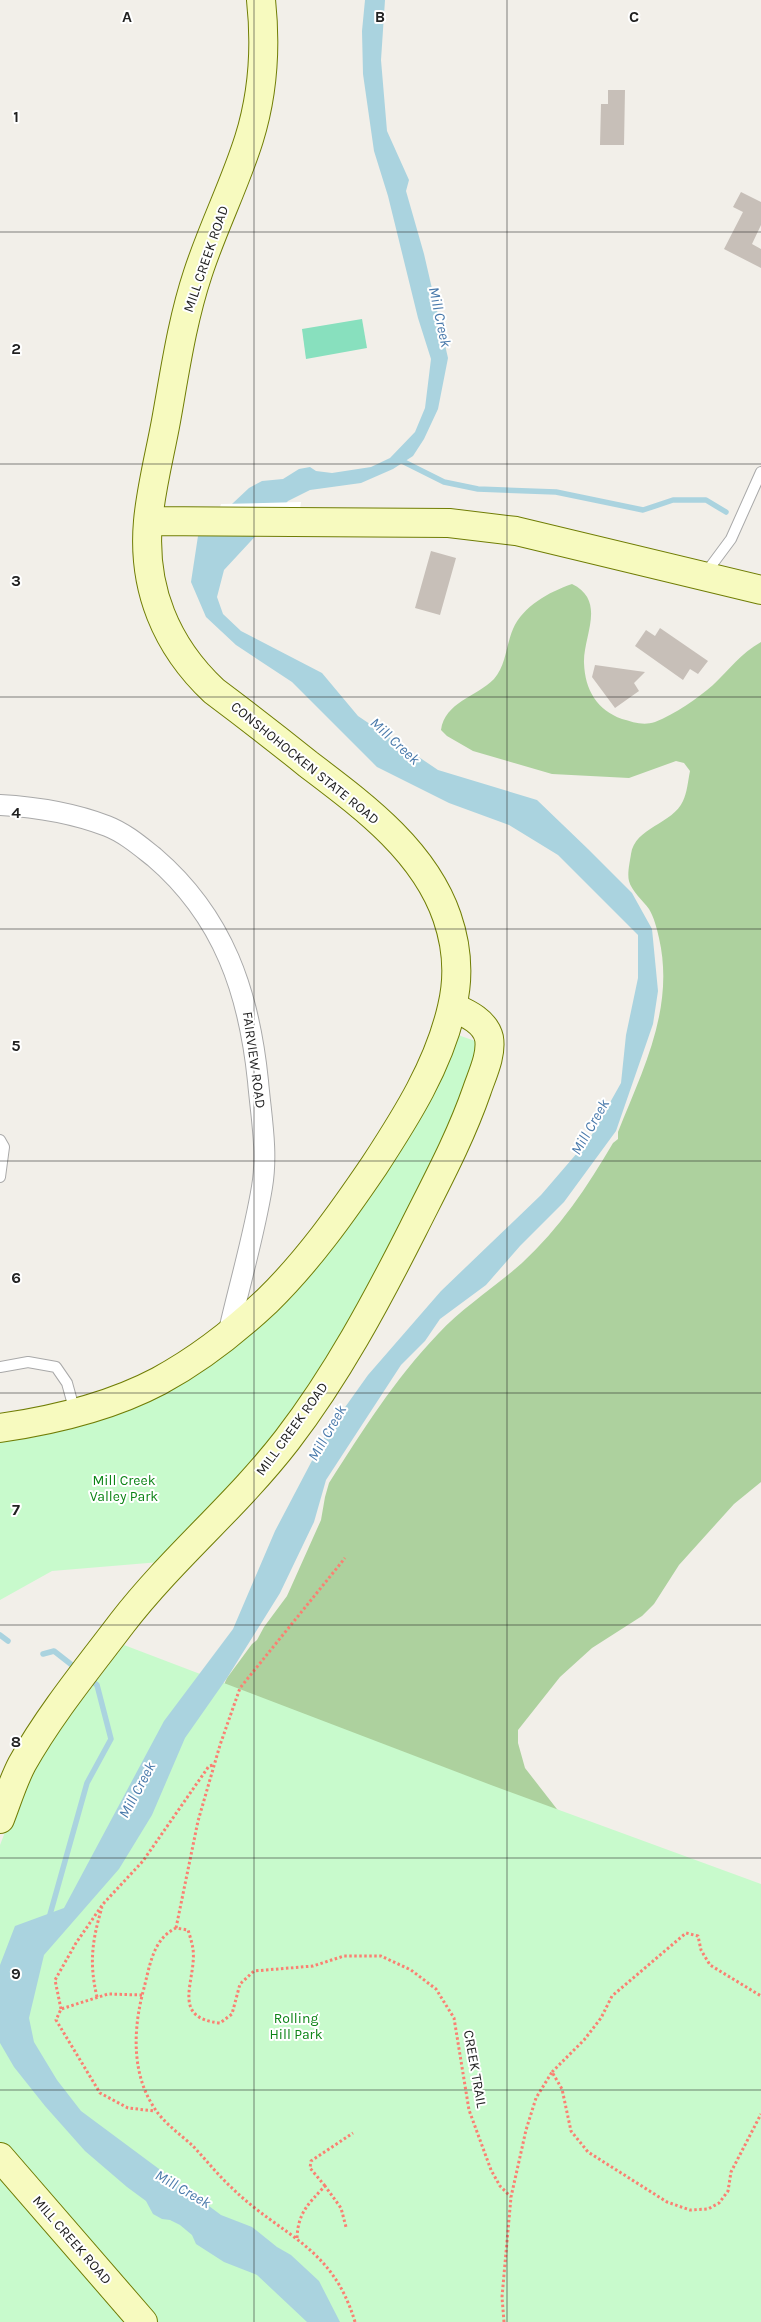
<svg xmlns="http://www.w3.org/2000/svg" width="761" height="2322" viewBox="0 0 761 2322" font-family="Karla,sans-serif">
	<rect width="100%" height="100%" fill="#f2efe9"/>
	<path fill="#add19e" d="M572 584C607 601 583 636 584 663 585 690 597 710 622 719 633 722 643 726 655 722 675 714 697 699 713 685 729 670 741 653 761 642V1482L734 1504 679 1565 654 1604 642 1616 592 1648 560 1677 518 1730V1743L525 1768 567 1822 761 2322 215 1704 227 1678 252 1644 257 1640 264 1627 287 1596 321 1520 325 1497 329 1483C363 1430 394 1380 438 1334 463 1307 495 1287 522 1263 559 1229 588 1186 613 1143L618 1139V1132C643 1069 675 1008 659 938 657 929 654 917 649 909 643 901 631 890 629 881 627 874 630 861 631 854 635 827 673 824 683 801 687 793 688 781 690 771L684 763 676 761 629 778 552 774 473 751 447 736 441 730C445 702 476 697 494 679 506 666 506 645 513 629 523 606 549 592 572 584Z"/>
	<path fill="#c8facc" d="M458 1035 478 1042 471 1082 419 1202 317 1385 261 1463 160 1562 52 1571 0 1600V1436L233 1346Z
		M124 1645 491 1785 761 1884V2322H156L0 2143V1845L30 1768Z
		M0 2160 143 2322H0Z"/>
	<path fill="#88e0be" d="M362 319 367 348 306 359 302 329Z"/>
	<path fill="#aad3df" d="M365 0H385L381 60 387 131 409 180 406 191 424 254 448 358 438 409 424 439 413 456 393 469 361 483 310 490 288 501 224 570 217 597 223 614 241 631 322 673 358 716 438 770 537 800 588 849 632 893 652 929 658 991 653 1024 616 1131 564 1202 520 1246 486 1285 440 1319 425 1341 401 1365 326 1480 314 1522 280 1593 227 1678 185 1738 152 1815 119 1869 44 1955 29 2018 34 2042 57 2080 81 2111 221 2215 252 2227 277 2247 291 2255 319 2281 340 2322H307L257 2275 224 2262 196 2244 192 2235 180 2225 170 2220 162 2219 153 2214 146 2201 127 2187 85 2151 45 2106 14 2067 0 2043V1965L15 1926 64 1908 164 1721 233 1629 275 1531 326 1434 368 1375 441 1291 541 1195 590 1138 621 1083 626 1035 638 978V935L558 855 509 825 449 803 377 767 292 682 236 645 206 617 191 582 198 536 249 488 262 481 283 479 299 469 310 467 316 471 332 473 371 467 390 458 415 432 425 408 431 359 418 318 388 196 374 151 363 74 362 31Z"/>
	<path fill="#fff" d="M301 502 297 531 211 535 221 504Z"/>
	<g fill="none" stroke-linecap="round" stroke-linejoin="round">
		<path stroke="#aad3df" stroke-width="5.5" d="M402 461 444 482 478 489 556 492 643 510 673 500H706L726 512
			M0 1635 8 1641
			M43 1654 54 1651 77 1669
			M49 1918 87 1783 111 1739 97 1685 88 1678"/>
	</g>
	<path fill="#c7bfb8" d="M608 90H625L624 145H600L601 104H608Z
		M741 192 761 202V225L752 244 761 249V268L724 249 743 212 733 207Z
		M431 551 456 558 440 615 415 608Z
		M660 628 708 661 698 674 690 669 683 680 635 646 646 630 655 636Z
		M595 665 645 672 634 683 639 691 615 708 592 677Z"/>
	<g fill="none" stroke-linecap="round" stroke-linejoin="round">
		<g stroke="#a9a9a9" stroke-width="12">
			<path id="lane" d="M705 574 731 539 761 472
				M0 1140 4 1147 0 1177
				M0 1367 28 1362 56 1367 67 1383 75 1412"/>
		</g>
		<g stroke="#a9a9a9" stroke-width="22">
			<path id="street" d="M0 805C36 807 73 813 107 826 125 833 140 846 154 857 224 917 249 993 258 1081 261 1116 268 1152 262 1187 254 1236 239 1286 228 1335"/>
		</g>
		<g stroke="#707d05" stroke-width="30">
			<path id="secondary" d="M148 521 449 523 516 531 761 590
				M0 1428C55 1420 110 1407 159 1381 198 1360 235 1331 267 1301 308 1261 342 1213 374 1166 406 1117 439 1065 452 1007 459 978 457 946 447 917 424 850 362 805 308 764 277 739 246 715 214 691 166 646 142 588 148 521 151 488 160 454 166 421 175 371 182 321 198 273 213 227 235 184 249 139 263 94 266 46 261 0
				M0 1819C7 1801 13 1781 22 1764 50 1714 88 1668 122 1623 173 1557 236 1506 287 1440 337 1375 376 1302 413 1229 436 1183 460 1139 477 1090 482 1075 492 1055 489 1038 485 1021 466 1013 453 1007
				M0 2157 143 2322"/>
		</g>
		<path stroke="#fa8072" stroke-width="3" stroke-dasharray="2.5 2.5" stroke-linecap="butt" d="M176 1928 198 1821 220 1745 240 1688 345 1558
			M142 1995 108 1994 61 2009 56 2020 100 2093 128 2108 155 2111
			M97 1997C89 1963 92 1941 102 1907
			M61 2009 55 1980 76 1943 103 1904 143 1861 209 1766 214 1765
			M552 2072 584 2040 601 2018 612 1996 686 1933 698 1936 701 1950 710 1965 761 1996
			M325 2186 310 2168 311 2161 353 2133
			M297 2238C298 2213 308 2204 325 2186L341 2208 346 2227
			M355 2322C332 2245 282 2237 232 2188 218 2175 206 2160 193 2146 181 2135 164 2123 155 2109 131 2074 133 2028 144 1988 150 1965 153 1939 176 1928L188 1930C190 1936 192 1943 193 1949 197 1980 169 2018 220 2023L232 2014 240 1984 254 1971 313 1966 344 1956H381L411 1970 436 1989 454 2018 469 2110 491 2170 500 2186 511 2197
			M504 2322 502 2297 511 2197 526 2130 536 2098 552 2072 562 2089 571 2131 588 2152 667 2202 690 2210 708 2209 719 2203 728 2191 731 2172 761 2114"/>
		<use href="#lane" stroke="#fff" stroke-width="10"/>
		<use href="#street" stroke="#fff" stroke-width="20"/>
		<use href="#secondary" stroke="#f7fabf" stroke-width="28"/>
	</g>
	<path fill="none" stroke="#222" stroke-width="1" stroke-opacity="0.55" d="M254 0V2322M507 0V2322M0 232H761M0 464H761M0 697H761M0 929H761M0 1161H761M0 1393H761M0 1625H761M0 1858H761M0 2090H761"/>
	<g text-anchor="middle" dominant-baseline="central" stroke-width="4" stroke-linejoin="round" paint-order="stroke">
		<g font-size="14" fill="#222" stroke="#fff">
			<text transform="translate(206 259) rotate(-71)">MILL CREEK ROAD</text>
			<text transform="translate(305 763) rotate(39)">CONSHOHOCKEN STATE ROAD</text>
			<text transform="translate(254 1060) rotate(82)">FAIRVIEW ROAD</text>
			<text transform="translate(292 1429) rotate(-54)">MILL CREEK ROAD</text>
			<text transform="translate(475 2069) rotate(80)">CREEK TRAIL</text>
			<text transform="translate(72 2240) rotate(49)">MILL CREEK ROAD</text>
		</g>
		<g font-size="14" fill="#0c8416" stroke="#fff">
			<text x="124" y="1480">Mill Creek<tspan x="124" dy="16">Valley Park</tspan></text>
			<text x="296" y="2018">Rolling<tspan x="296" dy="16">Hill Park</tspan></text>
		</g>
		<g font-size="15" font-style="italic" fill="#4a7aab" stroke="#fff">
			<text transform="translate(440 317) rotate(78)">Mill Creek</text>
			<text transform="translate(395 741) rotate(43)">Mill Creek</text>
			<text transform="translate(590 1127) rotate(-60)">Mill Creek</text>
			<text transform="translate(327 1433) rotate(-60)">Mill Creek</text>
			<text transform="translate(137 1790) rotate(-62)">Mill Creek</text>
			<text transform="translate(183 2189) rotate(30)">Mill Creek</text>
		</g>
	</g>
	<g font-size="16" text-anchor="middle" font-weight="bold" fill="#222" stroke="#fff" stroke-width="4" stroke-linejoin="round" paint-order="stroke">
		<text x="127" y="22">A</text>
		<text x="380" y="22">B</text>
		<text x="634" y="22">C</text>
		<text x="16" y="122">1</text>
		<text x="16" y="354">2</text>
		<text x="16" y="586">3</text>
		<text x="16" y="818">4</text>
		<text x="16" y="1051">5</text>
		<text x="16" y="1283">6</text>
		<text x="16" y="1515">7</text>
		<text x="16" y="1747">8</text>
		<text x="16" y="1979">9</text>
	</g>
</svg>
